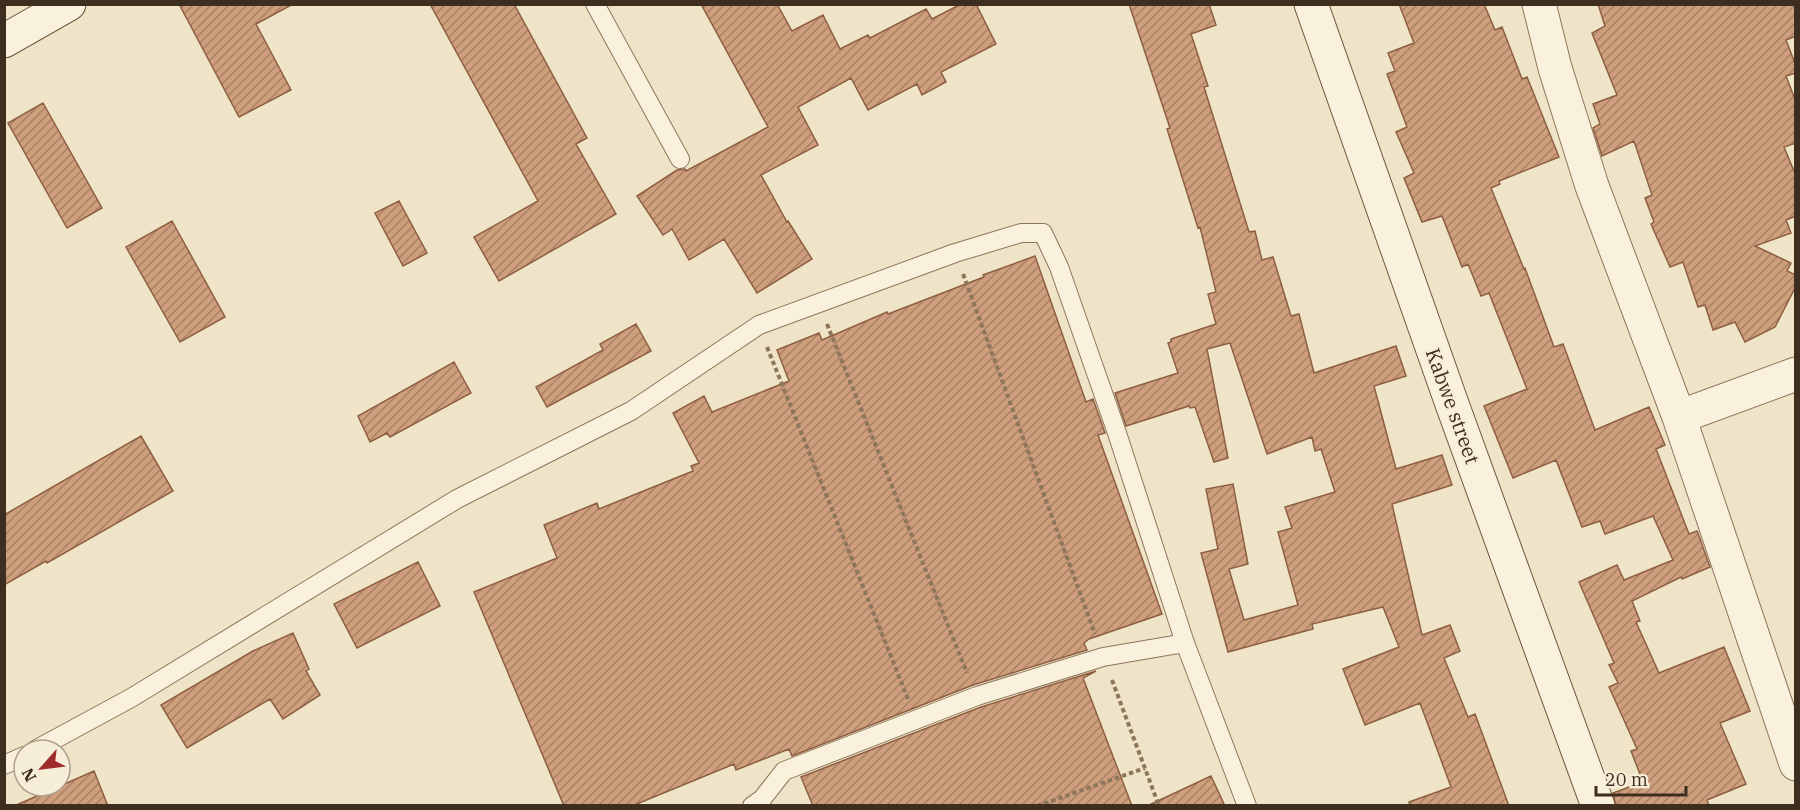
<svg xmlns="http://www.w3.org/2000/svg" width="1800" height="810" viewBox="0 0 1800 810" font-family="'IBM Plex Serif',serif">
	<defs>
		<pattern id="building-hatch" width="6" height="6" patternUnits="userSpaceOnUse" patternTransform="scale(1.5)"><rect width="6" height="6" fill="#cf9f7d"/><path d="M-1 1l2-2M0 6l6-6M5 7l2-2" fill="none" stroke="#a98266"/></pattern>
	</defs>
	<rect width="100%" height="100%" fill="#f0e4c8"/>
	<path fill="url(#building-hatch)" stroke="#8d5f41" stroke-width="1.5" d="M179 4H293L256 24 291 90 239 117Z
		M430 4H514L587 138 576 144 616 214 499 281 474 237 538 201Z
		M701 4H777L792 31 823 15 840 49 868 35 870 38 926 9 932 19 961 4H976L996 44 941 72 946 82 922 95 917 84 868 110 851 78 798 107 818 145 761 175 787 222 788 221 812 259 757 293 724 239 689 260 672 229 663 235 637 196 677 170 685 169 686 171 768 127Z
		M1129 4H1209L1216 25 1191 34 1208 86 1204 87 1249 232 1255 231 1262 260 1273 257 1291 316 1299 314 1314 373 1396 346 1406 376 1374 386 1396 469 1442 455 1452 485 1392 504 1422 635 1450 625 1460 651 1444 658 1468 717 1475 714 1509 806H1410L1409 802 1451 787 1420 703 1365 725 1343 669 1399 647 1383 607 1312 624 1313 629 1228 652 1201 553 1218 549 1206 489 1233 484 1248 564 1229 569 1244 620 1298 605 1278 532 1292 528 1285 507 1335 492 1321 449 1315 451 1312 437 1267 454 1230 343 1207 349 1228 458 1214 462 1195 407 1190 408 1189 406 1126 426 1115 393 1178 373 1168 343 1171 342V339L1216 324 1208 294 1216 292 1200 227 1198 228 1167 129 1170 128Z
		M1399 4H1484L1495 30 1502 27 1522 79 1527 77 1559 157 1499 181 1500 184 1491 188 1524 269 1525 268 1554 347 1563 344 1595 430 1649 407 1665 445 1656 449 1689 534 1697 531 1699 536 1710 567 1682 579 1681 577 1632 601 1640 621 1636 622 1659 673 1724 647 1750 711 1720 723 1746 784 1707 800 1709 806H1616L1613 793 1643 782 1631 751 1637 749 1609 687 1618 683 1609 665 1614 663 1579 582 1617 565 1624 580 1673 560 1653 516 1605 534 1600 521 1582 527 1556 460 1513 478 1484 406 1527 389 1489 293 1481 296 1468 264 1462 267 1442 216 1422 222 1404 178 1414 173 1396 132 1407 127 1387 74 1395 71 1388 53 1414 43Z
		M1598 4H1796V36L1786 40 1796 66V73L1786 76 1796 102V143L1784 147 1796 176V216L1786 220 1791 233 1755 246 1791 263 1787 271 1796 275V286L1775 327 1745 342 1735 322 1713 330 1705 305 1698 307 1683 262 1670 267 1651 224 1654 222 1645 198 1652 195 1634 141 1602 156 1593 128 1600 124 1593 104 1617 95 1592 33 1605 26Z
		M43 103 102 208 67 228 8 123Z
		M399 201 427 253 403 266 375 213Z
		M172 221 225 317 180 342 126 247Z
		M1035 256 1086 402 1093 399 1105 433 1098 435 1162 614 1089 639 1084 643 1087 650 973 685 792 756 789 749 736 770 734 764 632 806H564L474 592 557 558 544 525 597 503 599 509 693 471 691 466 699 463 673 413 704 396 712 412 789 381 777 350 819 333 822 340 887 312 888 314 984 277 983 275Z
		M636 324 651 351 547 407 536 387 603 350 600 344Z
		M454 362 471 393 390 437 387 433 370 442 358 416Z
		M141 436 173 491 47 563 46 561 4 585V515Z
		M418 562 440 606 357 648 334 604Z
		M293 633 309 669 306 671 320 695 283 719 270 699 187 748 161 705 253 651Z
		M1096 671 1083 678 1132 806H813L801 777 981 707Z
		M94 771 108 806H14L60 786Z
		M1211 776 1225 806H1147Z"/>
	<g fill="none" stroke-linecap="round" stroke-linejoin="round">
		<g stroke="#8d765c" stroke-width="20">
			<path id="lane" d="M595 4 680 159
				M35 750 131 698 457 499 631 411 759 325 955 253 1021 233H1043L1059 267 1117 433 1185 643 1247 806
				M4 765 24 756
				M752 806 762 799 784 771 977 696 1103 657 1185 643"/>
		</g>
		<g stroke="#8d765c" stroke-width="35">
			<path id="street" d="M1539 4 1555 68 1592 186 1679 417 1796 764
				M1679 417 1796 374"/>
		</g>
		<g stroke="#6f573f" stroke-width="35">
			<path id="secondary" d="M1311 4 1452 404 1598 806
				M4 41 69 4"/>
		</g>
		<path stroke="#8d765c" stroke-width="4" stroke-dasharray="4.5 3" stroke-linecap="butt" d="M963 274 1095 634
			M827 324 967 673
			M767 347 908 699
			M1112 680 1159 806
			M1037 806 1145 768"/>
		<use href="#lane" stroke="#faf1dc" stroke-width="18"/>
		<use href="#street" stroke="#faf1dc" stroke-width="33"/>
		<use href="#secondary" stroke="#faf1dc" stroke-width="33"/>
	</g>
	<g text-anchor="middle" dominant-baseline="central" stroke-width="4.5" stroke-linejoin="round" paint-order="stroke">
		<g font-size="20" fill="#3d2e20" stroke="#f7eed8">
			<text transform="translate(1453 406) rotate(70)">Kabwe street</text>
		</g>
	</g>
	<rect width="1800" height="810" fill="none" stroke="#3d2e20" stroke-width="12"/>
	<g transform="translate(42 768) rotate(242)"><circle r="28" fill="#f7eed8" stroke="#ada18e" stroke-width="1.5"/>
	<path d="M0-4.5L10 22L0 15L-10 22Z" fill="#9e2a2b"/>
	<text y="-9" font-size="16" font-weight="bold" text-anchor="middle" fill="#3d2e20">N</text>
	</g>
	<path d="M1596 786v9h90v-9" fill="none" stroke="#3d2e20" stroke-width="3"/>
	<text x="1605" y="786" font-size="18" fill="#3d2e20" stroke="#f7eed8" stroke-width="4.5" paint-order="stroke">20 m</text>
</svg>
